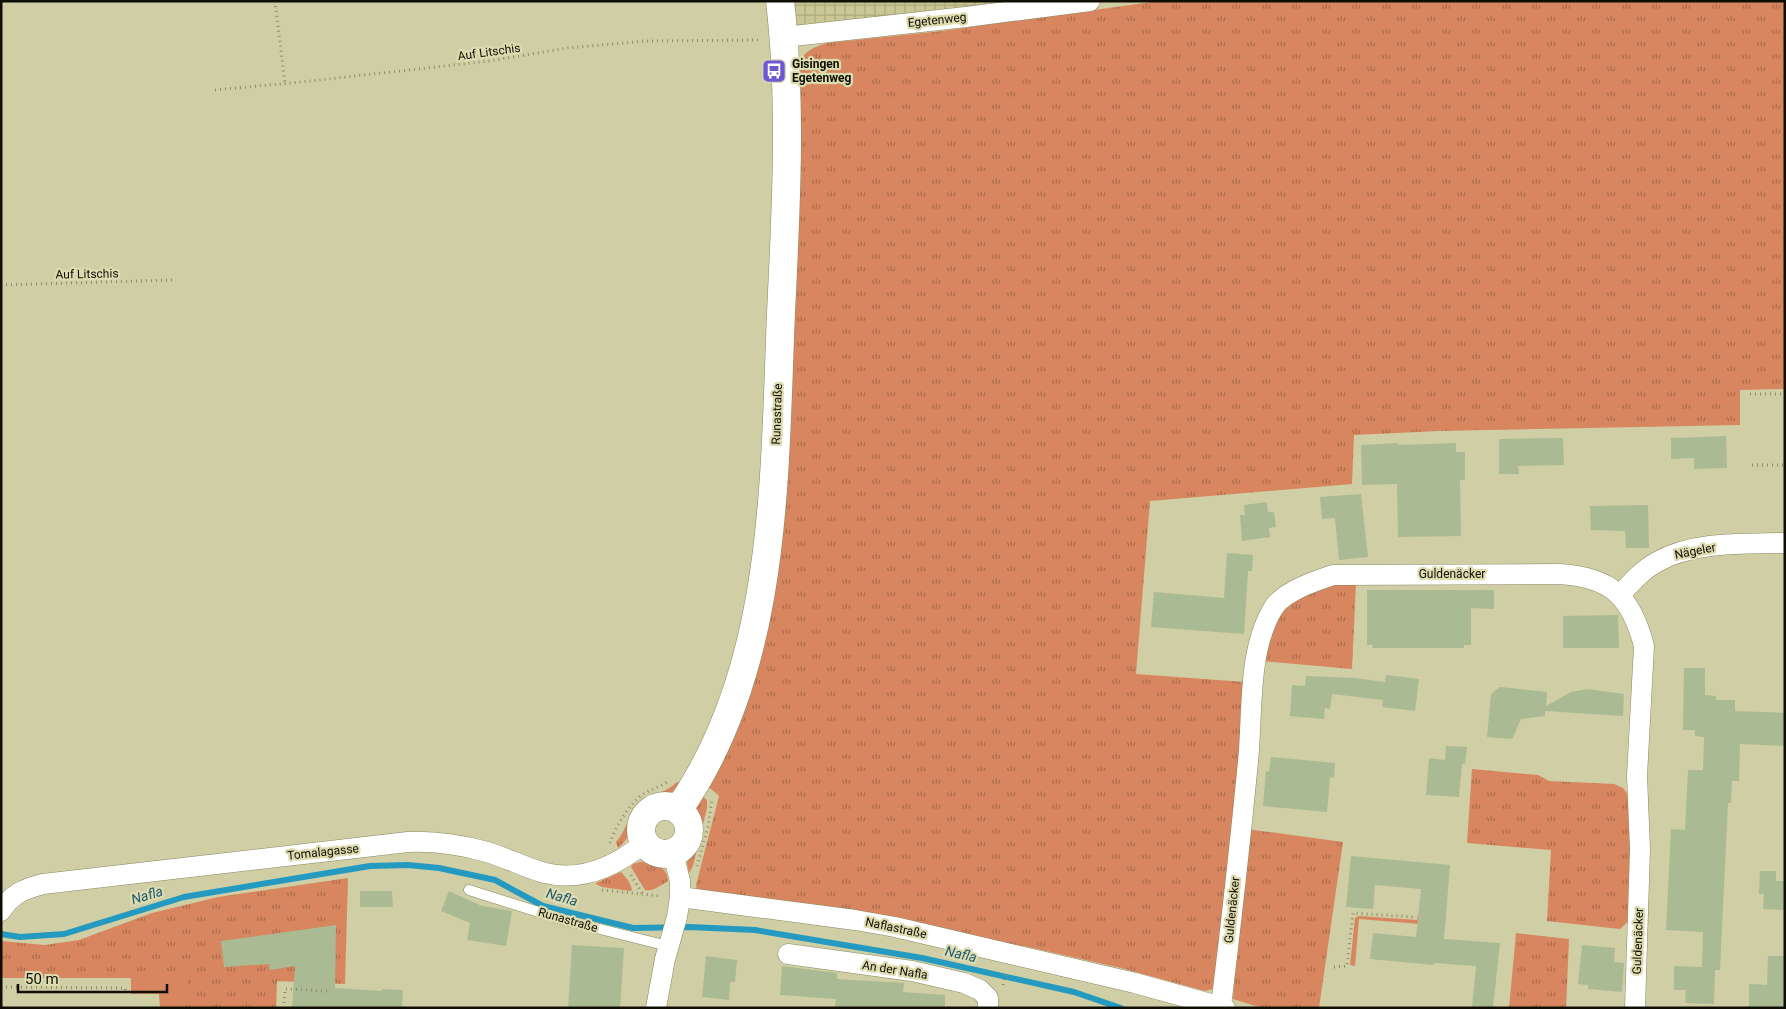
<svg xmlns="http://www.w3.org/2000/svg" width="1786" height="1009" viewBox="0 0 1786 1009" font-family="Roboto,sans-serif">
	<defs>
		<pattern id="industrial-grid" width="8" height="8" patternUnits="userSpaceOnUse" patternTransform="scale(1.25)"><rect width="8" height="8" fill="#cac795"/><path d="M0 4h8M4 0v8" fill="none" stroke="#acaa7f"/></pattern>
		<pattern id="grass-tufts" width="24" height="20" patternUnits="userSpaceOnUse" patternTransform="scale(1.25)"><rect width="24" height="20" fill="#d7865f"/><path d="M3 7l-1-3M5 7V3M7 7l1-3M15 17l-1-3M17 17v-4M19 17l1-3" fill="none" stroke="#ad6c4c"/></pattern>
	</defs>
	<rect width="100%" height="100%" fill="#d0cea4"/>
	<path fill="url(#industrial-grid)" d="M780 1H1090L784 37Z"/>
	<path fill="url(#grass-tufts)" d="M1159 1H1785V389L1740 390V425L1439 431 1354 435 1352 484 1150 501 1136 674 1245 682 1239 745 1241 767 1213 989 1205 991 1121 968 1024 946 1023 950 855 910 697 890 696 885 719 796 716 793 707 786 755 665 798 63C807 50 812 48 827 43L942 31Z
		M1327 583H1356L1352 669 1262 661 1276 617 1289 604Z
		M1472 769 1538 775 1549 781 1614 784 1623 788 1629 796 1633 917 1620 929 1547 921 1551 850 1467 843Z
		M677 782 681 784C678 788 674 794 670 796 658 802 649 798 638 811 627 824 636 833 618 848L616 842C626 831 628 815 639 804 650 794 666 793 677 782Z
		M701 795 707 800V808L693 866 689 873 687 863 696 842 698 832 695 812Z
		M1247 829 1343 842 1319 1008H1262L1233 999Z
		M640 862C652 861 668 866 668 881 661 885 653 892 645 890L631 867 633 864Z
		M621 872 628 880 632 889 631 891 602 887 596 884V883Z
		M348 878 345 984 277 981 276 1008H186L187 978H1V941L45 945 79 940 152 913 218 897Z
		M1516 933 1569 939 1566 1008H1509Z"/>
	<path fill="#d7865f" d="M1418 914 1446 917 1444 926 1359 919 1355 966 1350 965 1355 918 1359 916 1417 920Z
		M131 978H188L186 1008H160L159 994H131Z"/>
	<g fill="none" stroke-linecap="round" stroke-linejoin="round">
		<path stroke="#249ac1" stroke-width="6" d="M1 934 20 937 64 934 184 897 370 866 408 865 439 868 495 880 543 906 633 928 690 927 755 930 922 958 1074 992 1121 1008"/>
	</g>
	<path fill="#aaba93" d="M1726 436 1727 468 1694 469V458L1671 459V438Z
		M1563 438 1564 465 1518 466 1519 474H1499V439Z
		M1398 443V445L1456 443V452H1465V480H1460L1461 536 1398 537 1397 484 1362 485 1361 445Z
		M1361 494 1368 557 1339 560 1335 518 1322 519 1320 497Z
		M1267 502 1268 512H1274L1276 527 1269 528 1270 537 1242 541 1240 515H1245L1244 505Z
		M1648 505 1649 548H1626L1625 531 1591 530 1590 506Z
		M1227 553 1253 555 1252 571H1248L1244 634 1151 627 1154 592 1224 598Z
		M1367 590H1494V609L1471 608V645H1464V648H1372L1373 645H1367Z
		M1618 615 1619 648H1563V616Z
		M1684 668H1705V695L1716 696V700H1735V711L1785 713V746L1740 744 1739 781H1732L1731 803H1728L1720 970H1715L1714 1004 1685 1003 1686 990H1674V966L1702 967 1703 932 1666 930 1671 829 1685 830 1688 770H1703L1704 737 1695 736V730H1683Z
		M1386 675 1419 679 1415 711 1382 707 1383 700 1332 694 1330 709 1325 708 1324 719 1290 716 1292 685 1305 686 1306 676 1355 678 1385 682Z
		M1500 687 1547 692 1546 706 1571 692 1587 689 1624 694 1623 716 1545 711V716L1521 719 1512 739 1487 737 1491 694Z
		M1446 746 1467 747 1465 764H1462L1459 797 1426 795 1429 758 1445 760Z
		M1271 757 1335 763 1334 778 1330 777 1327 812 1263 806 1266 771 1269 772Z
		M1351 856 1450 865 1444 939 1500 943 1493 1008H1472L1476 966 1434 963V965L1370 959 1373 933 1416 937 1421 889 1375 885 1373 909 1346 907Z
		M1760 871H1776V881H1785V910L1763 909 1764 894H1759Z
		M360 891H392L393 907H360Z
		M449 891 482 906 512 911 506 946 467 940 470 923 441 911Z
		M336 925 335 988 382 991V989L403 990 402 1008H292L295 966 270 970 269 964 224 967 221 941Z
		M572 945 624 948 620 1008H568Z
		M1582 945 1615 948 1614 962 1624 963 1622 992 1588 989V985L1578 984Z
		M706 956 737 960 735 982H730L729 1000 702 997Z
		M1768 956H1785V1008H1749V984L1767 985Z
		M782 966 837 973V979L904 983 903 992 945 995V1008L835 1007 836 999 780 995Z"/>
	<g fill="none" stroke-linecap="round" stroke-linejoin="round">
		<g stroke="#8a8860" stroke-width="11">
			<path id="lane" d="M469 890 564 920 668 946"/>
		</g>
		<g stroke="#8a8860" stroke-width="21">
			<path id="street" d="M784 37 966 17 1090 1
				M1620 595C1631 583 1642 570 1657 562 1694 541 1743 544 1785 543
				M680 897 855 920 895 927 1135 983 1225 1008
				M1 911C11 894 24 889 43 884L408 842C434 841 462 845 487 852 507 858 526 868 545 873 582 882 616 866 644 843
				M788 954 912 971 964 983 980 990 988 998V1008
				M1221 1006C1231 925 1240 844 1248 762 1253 713 1247 650 1274 607 1285 591 1315 581 1333 575L1559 574C1611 577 1631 596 1644 646L1637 776 1640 849 1635 1008
				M656 1008 665 959 677 917 680 897V881L673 853"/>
		</g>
		<g stroke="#8a8860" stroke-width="29">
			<path id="secondary" d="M641 830a24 24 0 1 1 48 0a24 24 0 1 1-48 0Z
				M678 810C778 668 774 479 781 313 786 209 792 105 780 1"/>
		</g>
		<path stroke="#8e8c6c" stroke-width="3" stroke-dasharray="1 4" stroke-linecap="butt" d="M275 1 285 84
			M215 90 301 82 489 61 568 48 646 41 761 40
			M1 285 174 280
			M1750 394H1785
			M1752 465H1785
			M610 843C616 826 629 803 645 793 652 789 660 787 667 782
			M697 866 708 827 712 799
			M631 875 643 895
			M602 890 661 896
			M1334 967 1347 966 1353 913 1413 917
			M1003 985 1006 971
			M1 987 125 988 126 994
			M284 1008 285 989 328 991"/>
		<use href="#lane" stroke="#fff" stroke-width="10"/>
		<use href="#street" stroke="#fff" stroke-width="20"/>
		<use href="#secondary" stroke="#fff" stroke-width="28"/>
	</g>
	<defs>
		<g id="bus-square" transform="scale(1.25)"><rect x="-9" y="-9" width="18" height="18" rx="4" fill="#6b58d2" stroke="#dddbb0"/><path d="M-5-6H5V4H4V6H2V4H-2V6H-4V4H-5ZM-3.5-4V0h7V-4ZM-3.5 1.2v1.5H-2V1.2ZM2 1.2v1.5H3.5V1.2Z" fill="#fff"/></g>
	</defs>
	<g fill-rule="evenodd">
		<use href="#bus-square" x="774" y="71"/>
	</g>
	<g text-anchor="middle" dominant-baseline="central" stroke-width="4.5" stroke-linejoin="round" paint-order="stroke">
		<g font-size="12" fill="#0f0e02" stroke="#dddbb0">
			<text transform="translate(937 20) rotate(-6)">Egetenweg</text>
			<text transform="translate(489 52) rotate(-8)">Auf Litschis</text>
			<text transform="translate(87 274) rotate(-1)">Auf Litschis</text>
			<text transform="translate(777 414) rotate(-88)">Runastraße</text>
			<text transform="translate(1695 551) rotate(-11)">Nägeler</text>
			<text x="1452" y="574">Guldenäcker</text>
			<text transform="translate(323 852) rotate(-6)">Tomalagasse</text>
			<text transform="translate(1232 910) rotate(-84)">Guldenäcker</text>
			<text transform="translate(568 920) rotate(16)">Runastraße</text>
			<text transform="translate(896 928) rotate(12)">Naflastraße</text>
			<text transform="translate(1638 941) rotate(-88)">Guldenäcker</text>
			<text transform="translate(895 970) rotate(9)">An der Nafla</text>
		</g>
		<g font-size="12" font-weight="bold" fill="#0f0e02" stroke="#dddbb0" text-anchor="start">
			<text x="792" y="64">Gisingen<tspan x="792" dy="14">Egetenweg</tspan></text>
		</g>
		<g font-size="14" font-style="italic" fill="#1f5a6f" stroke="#dddbb0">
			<text transform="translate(147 895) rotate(-17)">Nafla</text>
			<text transform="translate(562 897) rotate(16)">Nafla</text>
			<text transform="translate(961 954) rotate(13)">Nafla</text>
		</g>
	</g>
	<rect width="1786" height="1009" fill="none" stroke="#0f0e02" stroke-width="5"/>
	<path d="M18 984v8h149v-8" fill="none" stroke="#0f0e02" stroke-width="2.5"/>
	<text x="25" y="984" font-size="15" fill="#0f0e02" stroke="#dddbb0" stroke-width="4" paint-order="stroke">50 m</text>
</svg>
